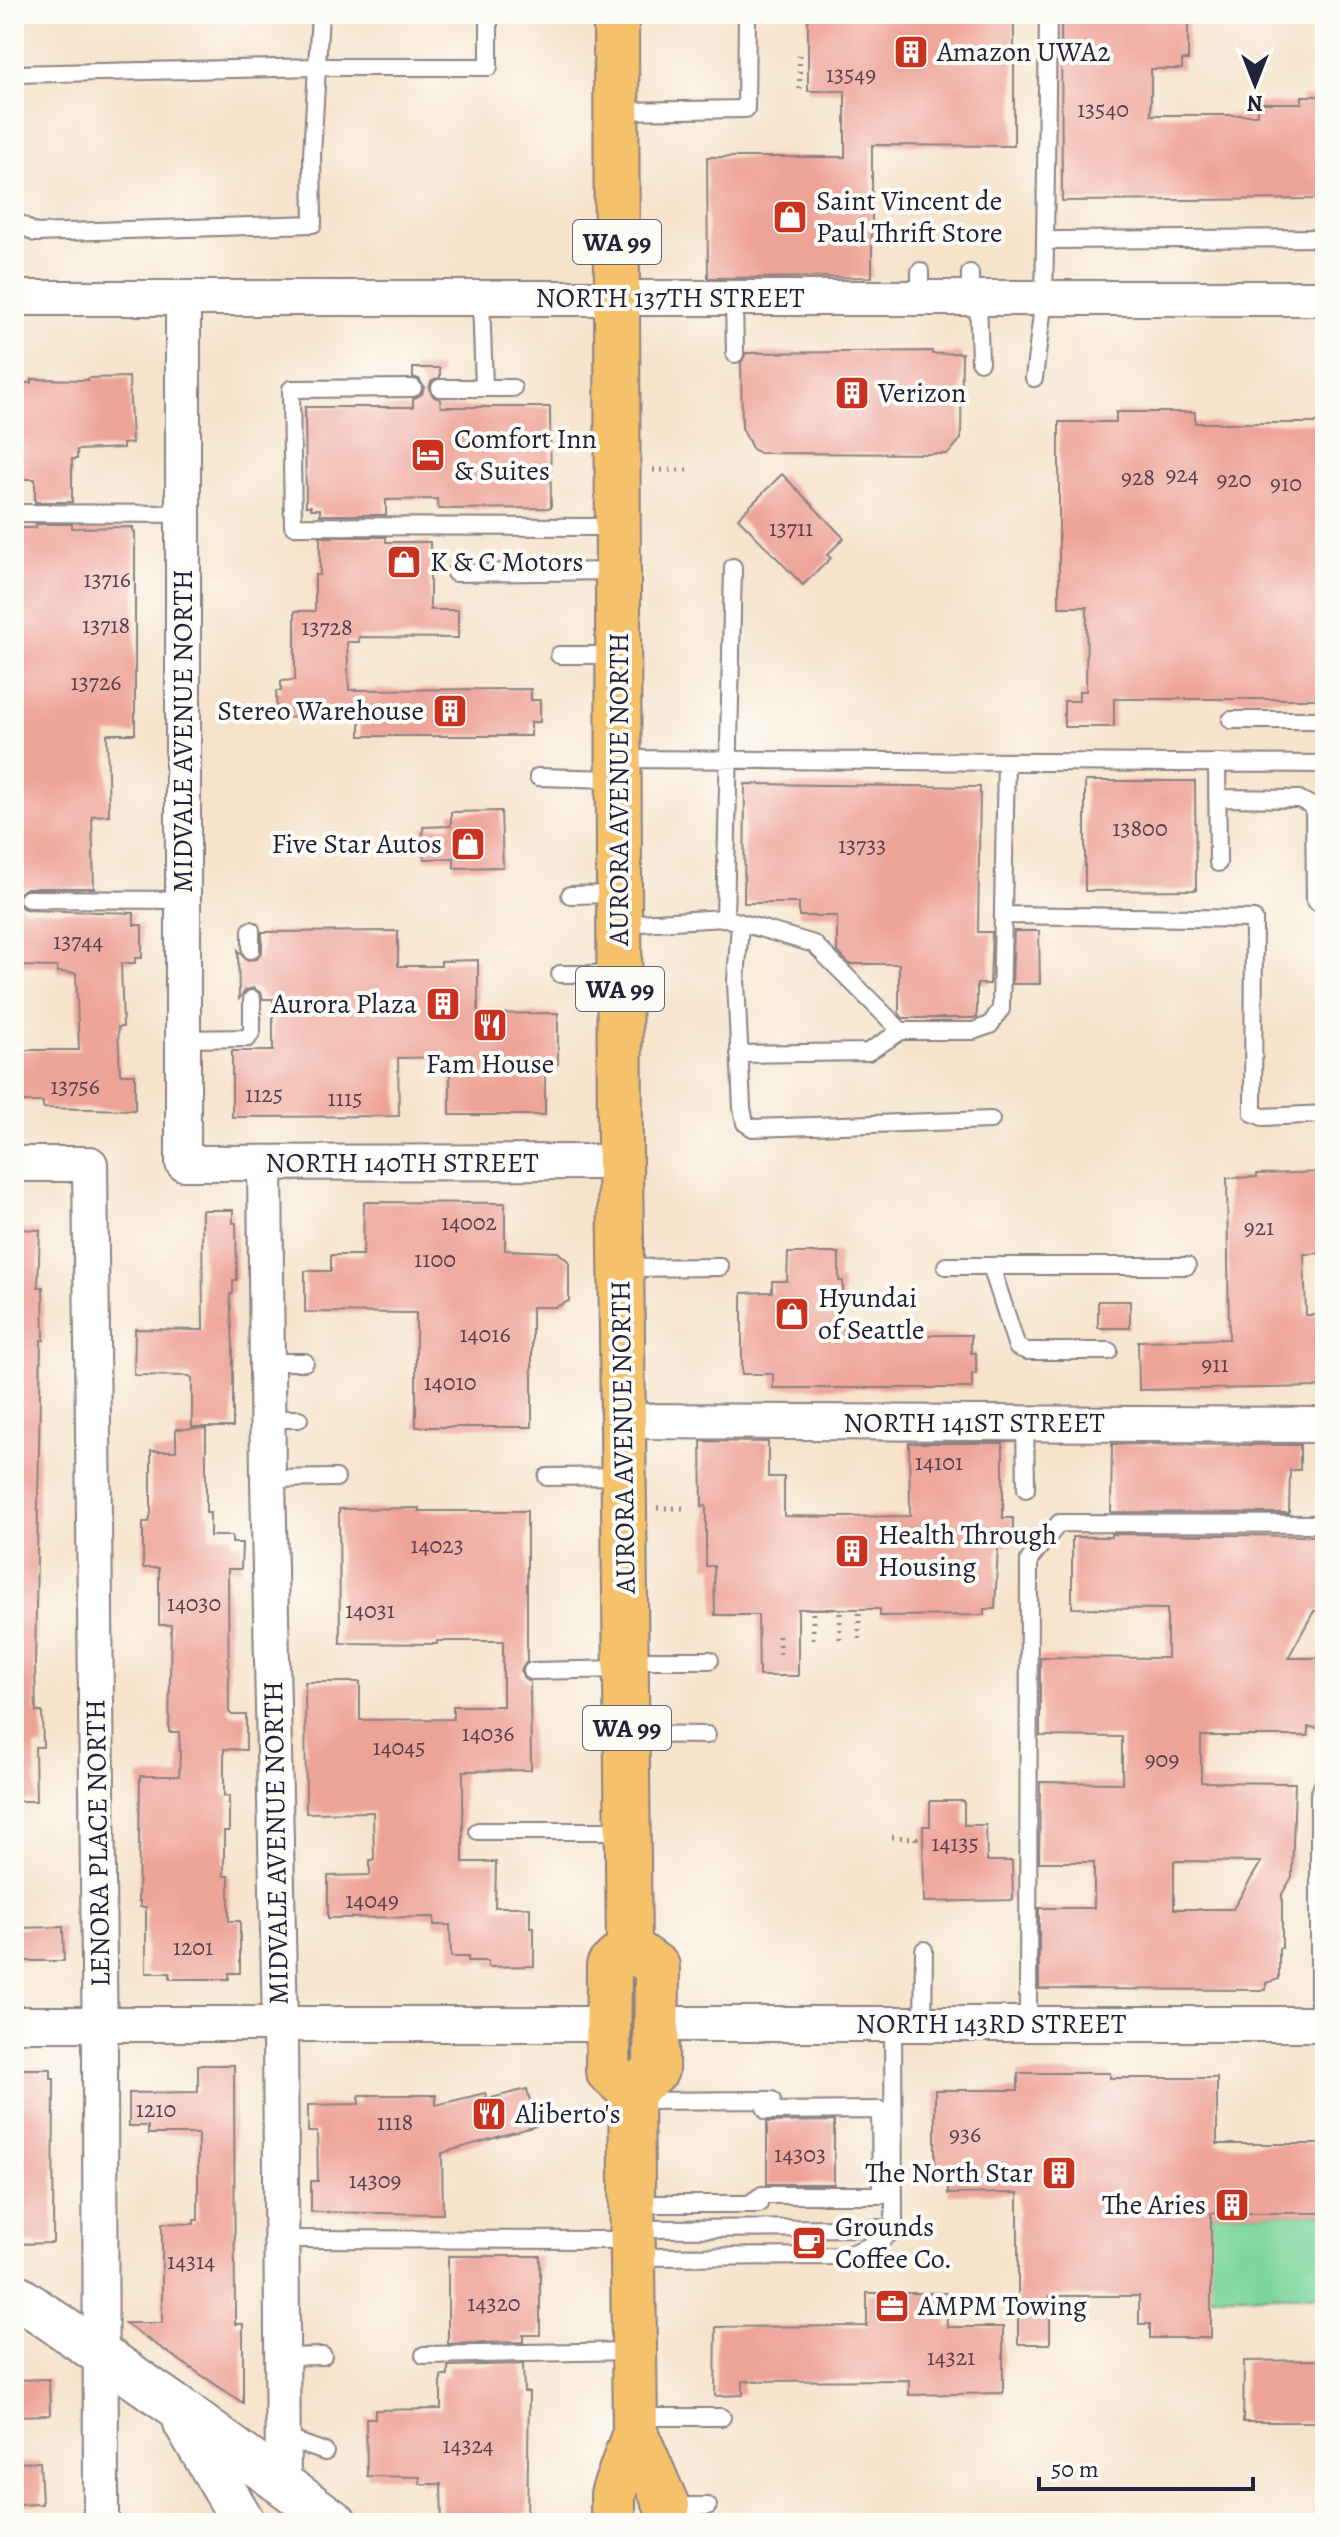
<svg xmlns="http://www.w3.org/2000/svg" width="1339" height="2537" viewBox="0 0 1339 2537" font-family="Alegreya,serif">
	<rect width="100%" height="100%" fill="#fdfcf7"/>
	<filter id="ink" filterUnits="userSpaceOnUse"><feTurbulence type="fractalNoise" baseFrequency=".0125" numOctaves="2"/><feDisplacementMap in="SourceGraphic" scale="16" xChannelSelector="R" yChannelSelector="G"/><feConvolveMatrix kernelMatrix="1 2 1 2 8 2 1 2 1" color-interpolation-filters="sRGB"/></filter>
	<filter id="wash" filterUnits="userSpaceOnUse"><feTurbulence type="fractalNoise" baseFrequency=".006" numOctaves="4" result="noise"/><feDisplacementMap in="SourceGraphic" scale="32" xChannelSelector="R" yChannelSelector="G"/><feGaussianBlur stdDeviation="1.8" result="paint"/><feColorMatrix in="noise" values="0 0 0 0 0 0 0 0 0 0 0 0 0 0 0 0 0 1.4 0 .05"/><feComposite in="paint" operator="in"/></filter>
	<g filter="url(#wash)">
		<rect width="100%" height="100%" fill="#f6e3cb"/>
		<path fill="#7dd69b" stroke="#507c6b" stroke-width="2" d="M1203 2213H1325V2296H1203Z"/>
		<g id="blocks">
			<path fill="#eea397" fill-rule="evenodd" d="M808 14H1014V146L872 145V277L708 278 707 157H845V91H808Z
				M1061 14 1182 15V22H1188V60H1182V69H1151V115H1257V103H1302V96H1325V199L1062 201Z
				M932 351V354L962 353 961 439 948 454 759 453 752 448 742 428 741 363 746 353Z
				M413 368H440V377L431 382 429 389 434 397 440 399 441 407H550L551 508 438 509 437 499 386 500V515H320V509H311V506H306L305 407H413V399L422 394 424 387 419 379 413 377Z
				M129 377 132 443 123 444V448L77 450V459H72V502H35V479H21V458H14V413H18V383H32V379L88 380V378Z
				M1116 412H1195V423H1325V699H1114V727H1064V701H1079V691H1086L1087 607H1059V422H1116Z
				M782 474 844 538 827 555 831 558 803 585 738 518Z
				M36 524H72V528L133 527V532H135V734H107L109 815 92 816 94 888H27L19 893 17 900 22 908 28 910 134 913V925H142V958H135V963H121L123 1027H118L120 1074H135V1110L43 1108V1102H14V1050H79L76 973 57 972V967L14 966V528H36Z
				M320 537H386V542H430V610H458V638L359 637V642H347L349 690 531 689V700H540V722H531V736H360V715L277 718 276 691H281V681L295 680V611H315V575H320Z
				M1085 781H1195L1196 890 1085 891Z
				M745 784 980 787 978 932H992L990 984H977V1018H903L899 1013V964H849L837 951V916H799V903H744Z
				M501 811 503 867 454 868V858L424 859 423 827 451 826V812Z
				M398 931V966H441V961L478 960V1014L558 1013V1064H545V1115H450V1057L398 1058 399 1116 232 1117V1051H273V999H263L261 993 253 988 246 990 239 999 238 950 246 960 257 959 262 951V932Z
				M1014 931H1039L1040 984H1012Z
				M1325 1172V1253L1304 1254 1306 1315H1325V1387L1139 1390 1138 1341 1229 1339 1227 1178 1257 1177V1174Z
				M364 1202 505 1203V1250L558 1252 569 1262V1301L556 1307H532V1427H416V1313L305 1312V1271H331V1255H363Z
				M202 1210H233V1223H236L237 1280H233V1294H230L233 1346V1427H192V1378L189 1376 134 1375 135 1329 203 1330Z
				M14 1229 40 1230 38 1287H43L44 1340H41L35 1664 36 1712H42L43 1747H35L36 1801H14Z
				M788 1253H839V1281H843V1335H971V1353H976V1374H972V1388H773V1374H742V1293L772 1292V1281H787Z
				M1098 1301H1130V1328H1098Z
				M206 1428V1513H210V1536H232V1543H242L241 1569H228L229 1712 232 1715H246V1750L224 1749V1796H229V1831H224V1876H229V1921H240V1973H229V1979H170V1973H146V1907H140V1901H138L140 1776H179L180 1753 179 1732H169L171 1625H159V1568H143V1522H149L151 1513V1451H176V1429Z
				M701 1441 768 1442V1477H784V1516L839 1517 910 1516 909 1443H1003V1518H1013V1545L998 1546 995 1609H984V1615L880 1616V1609H798V1676H759L758 1615H715L714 1566H706V1506H702Z
				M1112 1444 1300 1445V1470H1290L1289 1513 1111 1512Z
				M419 1508V1511H527V1661L521 1670 523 1677 530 1682 531 1770 463 1771V1862H496L495 1907H530V1927H534V1966L488 1967V1961H468V1957H451L450 1925H434V1917L328 1918V1876L370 1875V1860H374L373 1812 306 1813 305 1682H360V1720L453 1719V1706H503V1641H437V1644L340 1643 339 1509Z
				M1111 1534 1325 1536V1611H1314L1288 1658H1324V1696H1320V1728L1308 1727V1736H1201V1782L1295 1783 1292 1877 1282 1894V1948H1279V1979L1266 1983V1990L1039 1989V1908H1094V1862H1039L1040 1782 1122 1783V1737L1040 1736V1657L1167 1658V1609L1072 1608V1537H1111ZM1174 1861 1261 1862 1233 1909H1174Z
				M930 1801H964V1825H986L987 1861H1012L1013 1900 924 1902 923 1826H930Z
				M63 1927 64 1961H17L16 1928Z
				M198 2065H234L235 2324H243V2403L124 2323H162V2223L194 2224V2220H198V2134H148V2126H129V2093L198 2092Z
				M14 2069H51V2078H54L53 2243 14 2244Z
				M1018 2073H1110V2078H1217V2144H1325V2213H1211V2338H1150V2324H1139V2296H1050V2344H1018V2193L948 2194V2178H935V2090H1018Z
				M527 2089 536 2126 442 2153 443 2214 311 2212V2181H318L317 2132H308V2105L359 2104V2095H436V2105L485 2093 487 2099Z
				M834 2121V2184H767V2122Z
				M448 2256H540V2335H523V2342L448 2344Z
				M867 2293H946L947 2327H1003V2393L909 2395V2380L743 2381V2395L715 2396 716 2327 867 2326Z
				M1325 2360V2422H1243L1244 2361Z
				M523 2364 524 2392H529L527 2523H442L441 2484H420V2477L367 2476 366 2418H375V2410L441 2409V2376H448V2366Z
				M49 2379 50 2415 14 2416V2380Z
				M40 2462 42 2504 14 2505V2463Z"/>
		</g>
	</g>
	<g filter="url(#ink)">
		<use href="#blocks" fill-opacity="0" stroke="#8c8283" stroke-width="2"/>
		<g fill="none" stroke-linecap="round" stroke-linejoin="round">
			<g stroke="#8c8283" stroke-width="20">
				<path id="service" d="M14 74 316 67H489V14
					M618 111 746 109 747 14
					M14 220 35 233 313 224 312 155 320 14
					M1045 243 1048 14
					M920 271V298
					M970 273V298
					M481 298 484 388
					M734 298 735 354
					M978 298 980 362
					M1034 378 1044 298 1045 243 1055 240 1325 238
					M413 388 291 389 293 526 617 527
					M440 388H513
					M14 513 183 514
					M455 573 617 571
					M559 655H617
					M1231 720H1325
					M621 759 1325 764
					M1217 763 1218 863
					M538 777 616 779
					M1217 798 1299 799 1314 807 1315 900 1325 908
					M570 895 618 894
					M28 899 183 900
					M1003 915 1254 919 1253 1113 1263 1117 1325 1114
					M725 918 814 944 901 1031H973L990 1025 1001 1009 1006 762
					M740 923 736 981 742 1108 745 1123 753 1128 991 1120
					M621 924 725 918 733 567
					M251 930V950
					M560 974H618
					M183 1039 248 1038 252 1031V999
					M739 1054 868 1052 901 1031
					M946 1266H1187
					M991 1266 1017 1347 1027 1351H1109
					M623 1268 720 1267
					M267 1362H305
					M267 1419H299
					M1025 1423 1026 1489
					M547 1477 622 1476
					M268 1479 336 1478
					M628 1660H710
					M532 1671 624 1669
					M628 1734 707 1735
					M478 1831H626
					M923 2024 924 1950
					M1028 2024 1029 1560 1059 1523 1325 1524
					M1319 2024V1795L1325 1780
					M635 2101 772 2100
					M634 2204H759
					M749 2204 762 2195H881L880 2110 767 2111 761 2100
					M633 2229 892 2228
					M280 2239 630 2240
					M635 2257 845 2256 878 2243 889 2234 894 2220 893 2023
					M424 2355 632 2351
					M282 2357 323 2356
					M637 2417H722
					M283 2437 325 2452
					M669 2506H708"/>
			</g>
			<g stroke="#8c8283" stroke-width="38">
				<path id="minor" d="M14 298H1325
					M183 298V1163L620 1162
					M265 1163 268 1479 280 2025 283 2484
					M14 1164H90L100 2055 101 2523
					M623 1421 1325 1425
					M14 2024H608
					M657 2024H1325"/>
			</g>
			<g stroke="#8c8283" stroke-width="46">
				<path id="tertiary" d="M14 2294 174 2405 336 2523
					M185 2423 244 2523"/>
			</g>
			<g stroke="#8c8283" stroke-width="48">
				<path id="trunk" d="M629 1947 657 1967 656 2070 631 2092
					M635 2432 667 2506V2523
					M613 2523V2494L635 2432 631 2092 608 2071 609 1966 629 1947 620 1162 616 14"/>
			</g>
			<path stroke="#8c8283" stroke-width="5" stroke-dasharray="2 6" stroke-linecap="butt" d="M799 55 800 89
				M653 470H692
				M657 1508H688
				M813 1613V1642
				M840 1613V1642
				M859 1613V1642
				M779 1636 780 1660
				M892 1837 916 1838V1843
				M738 2521V2523"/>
			<use href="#service" stroke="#fff" stroke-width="16"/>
			<use href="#minor" stroke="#fff" stroke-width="34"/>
			<use href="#tertiary" stroke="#fff" stroke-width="42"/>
			<use href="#trunk" stroke="#f5c16b" stroke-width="44"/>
		</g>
	</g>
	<defs>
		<g id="building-square" transform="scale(1.8)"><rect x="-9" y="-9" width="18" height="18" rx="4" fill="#c8321e" stroke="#fdfcf7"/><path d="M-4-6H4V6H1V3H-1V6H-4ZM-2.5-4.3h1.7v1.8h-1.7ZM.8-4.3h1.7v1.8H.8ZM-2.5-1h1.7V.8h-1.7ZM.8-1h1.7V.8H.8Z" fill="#fff"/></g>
		<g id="shop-square" transform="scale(1.8)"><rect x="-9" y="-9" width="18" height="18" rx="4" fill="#c8321e" stroke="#fdfcf7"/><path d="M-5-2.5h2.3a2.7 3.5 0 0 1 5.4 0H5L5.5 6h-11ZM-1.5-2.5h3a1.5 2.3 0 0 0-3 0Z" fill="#fff"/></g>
		<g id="hotel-square" transform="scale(1.8)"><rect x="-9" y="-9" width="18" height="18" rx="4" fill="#c8321e" stroke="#fdfcf7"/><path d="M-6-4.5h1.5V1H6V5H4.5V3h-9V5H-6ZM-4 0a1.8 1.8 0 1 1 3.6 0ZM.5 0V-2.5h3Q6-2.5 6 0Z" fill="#fff"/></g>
		<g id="restaurant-square" transform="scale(1.8)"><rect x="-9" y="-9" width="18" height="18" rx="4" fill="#c8321e" stroke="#fdfcf7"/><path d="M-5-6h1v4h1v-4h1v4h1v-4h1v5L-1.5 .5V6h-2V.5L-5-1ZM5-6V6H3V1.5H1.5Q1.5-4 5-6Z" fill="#fff"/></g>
		<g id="cafe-square" transform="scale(1.8)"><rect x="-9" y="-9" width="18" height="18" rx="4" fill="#c8321e" stroke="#fdfcf7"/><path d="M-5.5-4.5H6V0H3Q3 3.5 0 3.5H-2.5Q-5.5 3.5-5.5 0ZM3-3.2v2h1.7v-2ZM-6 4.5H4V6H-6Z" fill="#fff"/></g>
		<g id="office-square" transform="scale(1.8)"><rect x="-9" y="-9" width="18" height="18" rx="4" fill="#c8321e" stroke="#fdfcf7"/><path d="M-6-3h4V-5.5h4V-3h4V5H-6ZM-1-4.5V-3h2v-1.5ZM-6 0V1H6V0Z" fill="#fff"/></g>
	</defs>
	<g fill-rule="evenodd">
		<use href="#building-square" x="911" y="52"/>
		<use href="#shop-square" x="790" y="217"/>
		<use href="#building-square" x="852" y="393"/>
		<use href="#hotel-square" x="428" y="455"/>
		<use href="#shop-square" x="404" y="562"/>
		<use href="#building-square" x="450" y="711"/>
		<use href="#shop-square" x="468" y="844"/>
		<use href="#building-square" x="443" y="1004"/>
		<use href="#restaurant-square" x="490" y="1025"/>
		<use href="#shop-square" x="792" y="1314"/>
		<use href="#building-square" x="852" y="1551"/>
		<use href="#restaurant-square" x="489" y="2114"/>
		<use href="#building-square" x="1059" y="2173"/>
		<use href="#building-square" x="1232" y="2205"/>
		<use href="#cafe-square" x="809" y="2243"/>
		<use href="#office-square" x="892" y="2306"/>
	</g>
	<g text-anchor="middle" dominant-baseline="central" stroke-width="8" stroke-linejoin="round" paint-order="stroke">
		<g font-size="24" fill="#554252">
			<text x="851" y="74">13549</text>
			<text x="1103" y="109">13540</text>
			<text x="1182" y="474">924</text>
			<text x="1138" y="477">928</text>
			<text x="1234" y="479">920</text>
			<text x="1286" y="483">910</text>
			<text x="791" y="528">13711</text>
			<text x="107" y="579">13716</text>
			<text x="106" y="625">13718</text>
			<text x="327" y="627">13728</text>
			<text x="96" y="682">13726</text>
			<text x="1140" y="828">13800</text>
			<text x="862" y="845">13733</text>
			<text x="78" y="941">13744</text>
			<text x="75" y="1086">13756</text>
			<text x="264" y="1094">1125</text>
			<text x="345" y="1098">1115</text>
			<text x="469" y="1222">14002</text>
			<text x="1259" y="1227">921</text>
			<text x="435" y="1259">1100</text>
			<text x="485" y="1334">14016</text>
			<text x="1215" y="1364">911</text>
			<text x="450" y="1382">14010</text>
			<text x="939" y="1462">14101</text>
			<text x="437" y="1545">14023</text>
			<text x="194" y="1603">14030</text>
			<text x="370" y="1610">14031</text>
			<text x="488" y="1733">14036</text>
			<text x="399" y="1747">14045</text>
			<text x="1162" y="1759">909</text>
			<text x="955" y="1843">14135</text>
			<text x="372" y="1900">14049</text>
			<text x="193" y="1947">1201</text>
			<text x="156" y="2109">1210</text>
			<text x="395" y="2122">1118</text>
			<text x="965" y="2134">936</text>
			<text x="800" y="2154">14303</text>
			<text x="375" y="2180">14309</text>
			<text x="191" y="2261">14314</text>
			<text x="494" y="2303">14320</text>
			<text x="951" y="2357">14321</text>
			<text x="468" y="2445">14324</text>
		</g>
		<g fill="#fdfcf7" stroke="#646373" stroke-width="2">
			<rect x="573" y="220" width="88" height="44" rx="6"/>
			<rect x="576" y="967" width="88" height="44" rx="6"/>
			<rect x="583" y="1706" width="88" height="44" rx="6"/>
		</g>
		<g font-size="26" font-weight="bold" fill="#22223b">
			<text x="617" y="242">WA 99</text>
			<text x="620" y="989">WA 99</text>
			<text x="627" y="1728">WA 99</text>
		</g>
		<g font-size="28" fill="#22223b" stroke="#fdfcf7" text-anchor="start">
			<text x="937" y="52">Amazon UWA2</text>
			<text x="816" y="201">Saint Vincent de<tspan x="816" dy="32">Paul Thrift Store</tspan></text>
			<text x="878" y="393">Verizon</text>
			<text x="454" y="439">Comfort Inn<tspan x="454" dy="32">&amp; Suites</tspan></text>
			<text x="430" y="562">K &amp; C Motors</text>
			<text x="424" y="711" text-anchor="end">Stereo Warehouse</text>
			<text x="442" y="844" text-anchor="end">Five Star Autos</text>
			<text x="417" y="1004" text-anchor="end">Aurora Plaza</text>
			<text x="490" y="1064" text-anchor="middle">Fam House</text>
			<text x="818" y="1298">Hyundai<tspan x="818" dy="32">of Seattle</tspan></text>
			<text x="878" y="1535">Health Through<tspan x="878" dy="32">Housing</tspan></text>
			<text x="515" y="2114">Aliberto's</text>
			<text x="1033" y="2173" text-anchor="end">The North Star</text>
			<text x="1206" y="2205" text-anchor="end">The Aries</text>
			<text x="835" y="2227">Grounds<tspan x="835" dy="32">Coffee Co.</tspan></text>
			<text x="918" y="2306">AMPM Towing</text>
		</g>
		<g font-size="28" fill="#22223b" stroke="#fdfcf7">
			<text x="670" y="298">NORTH 137TH STREET</text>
			<text transform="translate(183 731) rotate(-90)">MIDVALE AVENUE NORTH</text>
			<text transform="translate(619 789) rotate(-90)">AURORA AVENUE NORTH</text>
			<text x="402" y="1163">NORTH 140TH STREET</text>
			<text x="974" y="1423">NORTH 141ST STREET</text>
			<text transform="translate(623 1437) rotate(-91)">AURORA AVENUE NORTH</text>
			<text transform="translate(98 1843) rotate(-91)">LENORA PLACE NORTH</text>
			<text transform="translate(276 1843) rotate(-91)">MIDVALE AVENUE NORTH</text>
			<text x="991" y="2024">NORTH 143RD STREET</text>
		</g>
	</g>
	<rect width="1339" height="2537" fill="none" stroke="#fdfcf7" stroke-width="48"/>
	<g transform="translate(1255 84) rotate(180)" stroke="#fdfcf7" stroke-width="6" paint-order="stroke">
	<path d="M0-6L14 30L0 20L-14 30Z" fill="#22223b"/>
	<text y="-12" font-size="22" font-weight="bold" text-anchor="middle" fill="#22223b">N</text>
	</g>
	<path d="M1039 2477v12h214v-12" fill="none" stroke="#22223b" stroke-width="4"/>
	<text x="1051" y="2477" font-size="24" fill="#22223b" stroke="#fdfcf7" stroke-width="6" paint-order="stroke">50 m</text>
</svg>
